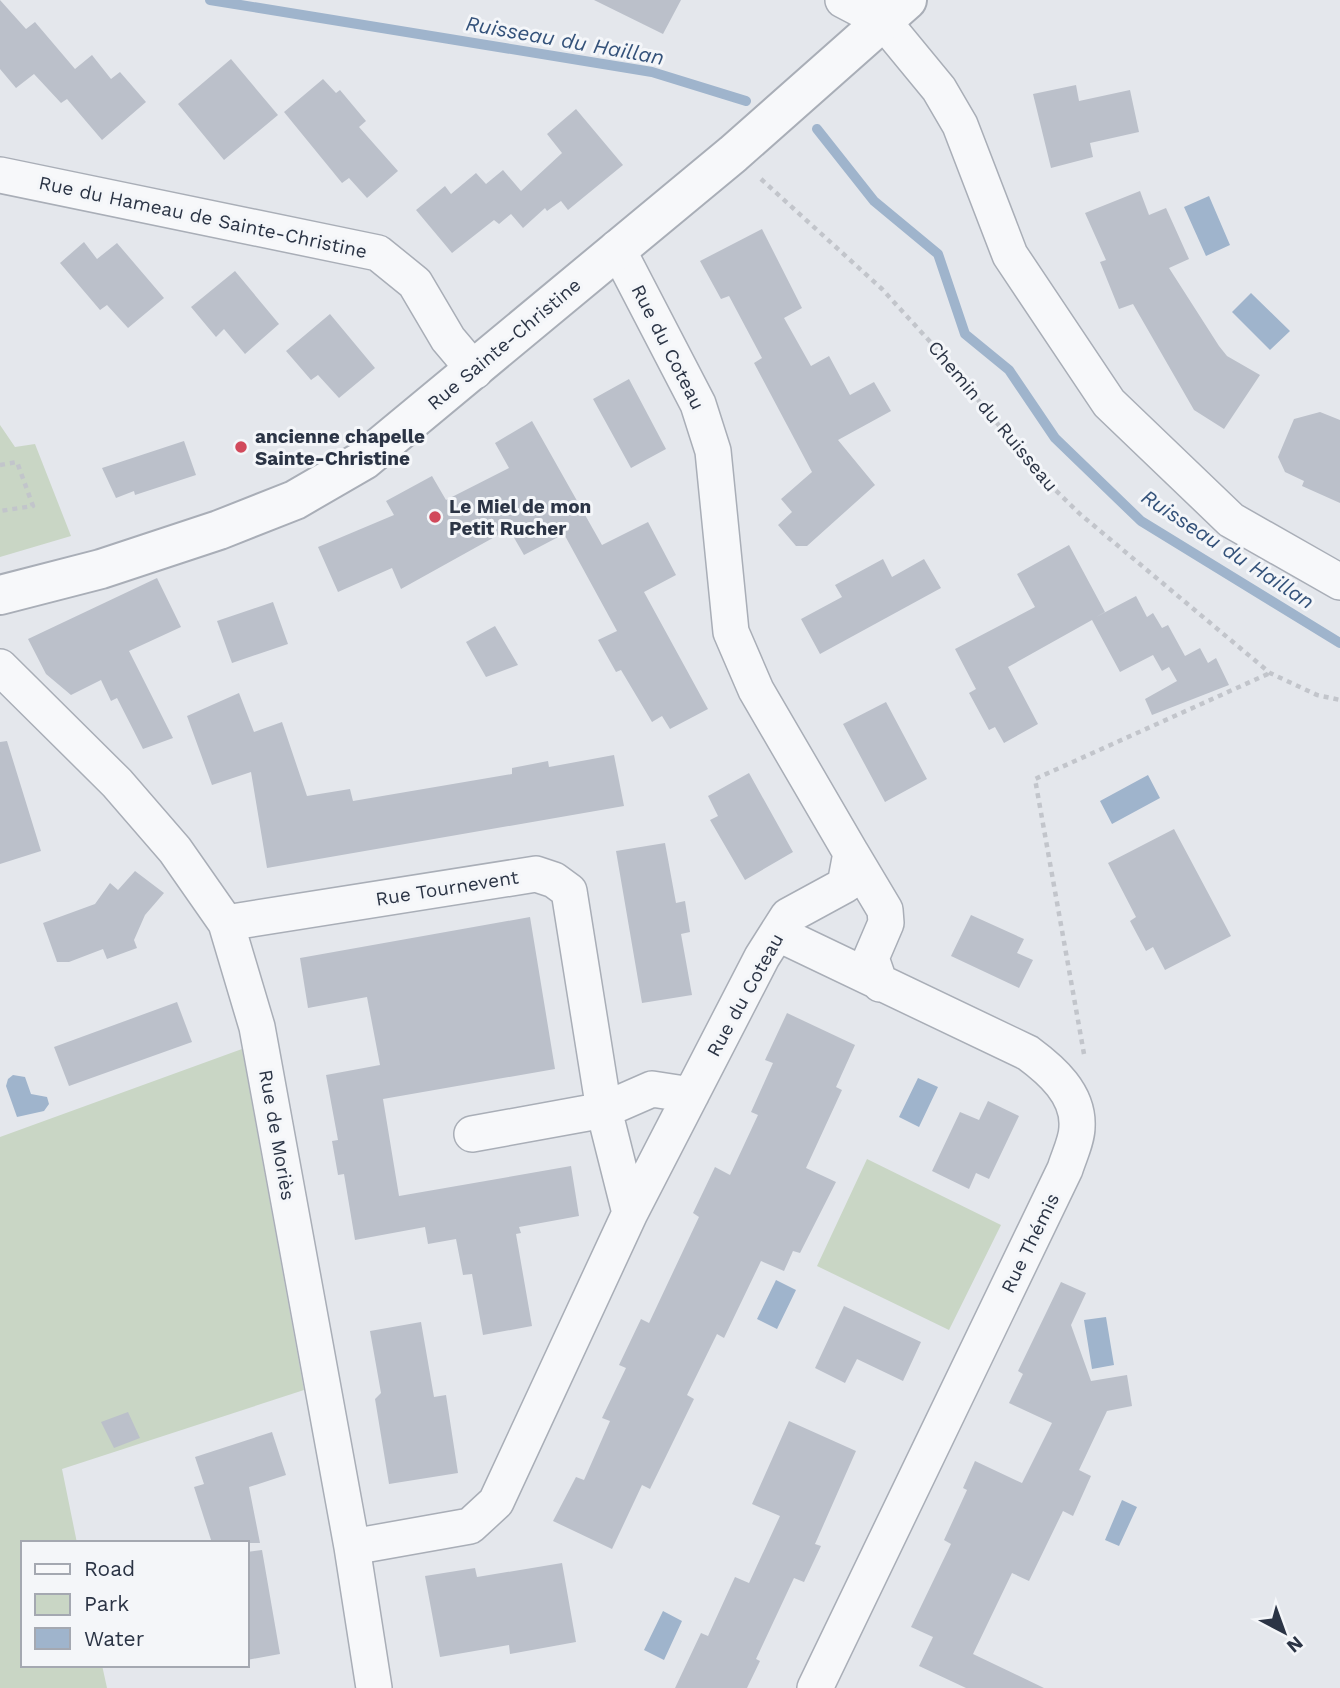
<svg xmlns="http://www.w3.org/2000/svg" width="1340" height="1688" viewBox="0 0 1340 1688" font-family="'Work Sans',sans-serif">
	<rect width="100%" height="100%" fill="#e4e7ec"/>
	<path fill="#c9d6c5" d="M0 425 15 447 35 444 71 536 0 557Z
		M242 1049 304 1390 62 1469 77 1543H23V1665H102L107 1688H0V1137Z
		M867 1159 1001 1225 949 1330 817 1266Z"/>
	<path fill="#9fb4cc" d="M1209 196 1230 245 1206 256 1184 207Z
		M1251 293 1290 331 1270 350 1232 312Z
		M1148 775 1160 798 1112 824 1100 801Z
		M13 1075 25 1077 31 1094 47 1097 49 1104 44 1111 17 1117 6 1086 8 1079Z
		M918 1078 938 1087 919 1127 899 1117Z
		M776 1280 796 1290 777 1329 757 1319Z
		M1106 1317 1114 1365 1092 1369 1084 1320Z
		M1122 1500 1137 1507 1119 1546 1105 1540Z
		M663 1611 682 1621 664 1660 644 1650Z"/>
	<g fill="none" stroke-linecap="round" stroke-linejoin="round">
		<path stroke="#9fb4cc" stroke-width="10" d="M210 0 652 72 746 101
			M817 129 874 201 938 254 965 334 1009 370 1055 438 1141 521 1340 643"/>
	</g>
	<path fill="#bbc0ca" d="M0 0 26 29 35 22 75 69 92 55 111 79 120 72 146 102 102 140 67 99 61 103 34 74 16 88 0 69Z
		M594 0H681L663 34Z
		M231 59 278 115 224 160 178 104Z
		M323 79 336 93 340 90 366 121 359 127 398 171 367 198 349 178 342 183 284 112Z
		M1076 85 1079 101 1130 90 1139 132 1090 143 1093 157 1051 168 1033 94Z
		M576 109 623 165 568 210 561 201 547 211 545 208 523 228 511 214 499 224 494 220 452 253 416 210 445 186 451 194 476 173 486 184 503 170 521 191 562 153 547 134Z
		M1140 191 1149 215 1166 208 1189 259 1169 268 1219 346 1227 356 1260 375 1224 429 1194 410 1133 304 1119 309 1100 262 1106 260 1085 213Z
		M762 229 802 308 784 318 811 366 829 356 850 395 874 382 891 411 838 440 875 485 807 546H796L778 525 792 512 781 499 812 472 754 363 762 358 729 296 721 299 700 261Z
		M84 242 97 259 117 243 164 298 128 328 107 305 100 310 60 263Z
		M235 271 279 324 245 354 224 329 216 337 191 307Z
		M330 314 375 368 339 398 318 375 311 380 286 351Z
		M629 379 666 449 631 468 593 399Z
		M1320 412 1340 420V503L1302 486 1304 481 1285 472 1278 457 1294 419Z
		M532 421 602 545 648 522 676 575 644 592 708 709 670 729 662 716 652 722 621 670 616 672 598 640 617 631 564 534 524 555 509 529 401 589 392 568 338 592 318 547 394 515 386 501 432 476 446 500 509 468 495 443Z
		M184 441 196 475 135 495 134 491 116 498 102 468Z
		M1069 545 1105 612 1096 617 1136 596 1147 617 1153 613 1162 628 1168 625 1185 656 1200 648 1208 663 1216 658 1229 685 1152 715 1145 699 1177 681 1169 667 1162 671 1153 655 1120 672 1092 620 1008 667 1038 724 1004 743 995 727 989 730 969 693 976 689 955 649 1035 607 1017 574Z
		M883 559 892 577 924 559 941 588 820 654 801 619 842 597 835 585Z
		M157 578 181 627 129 651 173 738 143 749 117 698 111 701 101 680 71 695 46 674 28 639Z
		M273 602 288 644 232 663 217 621Z
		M495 626 518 665 486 677 466 642Z
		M239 693 254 732 282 722 307 796 350 789 353 801 512 774V768L548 761 549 767 614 755 624 806 267 868 251 772 212 785 187 716Z
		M886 702 927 779 885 802 843 724Z
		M7 741 41 851 0 864V742Z
		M749 773 793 852 745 880 710 820 718 816 708 796Z
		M1174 829 1231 936 1165 970 1153 947 1146 951 1130 921 1136 917 1108 863Z
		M665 843 676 903 685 901 690 932 681 934 692 995 642 1003 616 851Z
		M135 871 164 893 145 915 134 940 137 948 107 959 103 949 69 962H57L43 923 95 904 110 883 118 890Z
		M971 915 1024 939 1017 953 1033 960 1019 988 951 956Z
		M530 917 555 1069 383 1099 399 1196 571 1166 579 1216 519 1227 521 1233 516 1234 532 1326 483 1335 472 1274 463 1275 456 1239 428 1244 425 1227 355 1240 344 1174 338 1175 332 1141 338 1140 326 1075 380 1065 367 997 308 1008 300 958Z
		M177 1002 192 1042 69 1086 54 1047Z
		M787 1013 855 1045 836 1087 842 1090 806 1168 836 1182 800 1253 793 1251 784 1271 761 1261 724 1338 717 1334 687 1395 694 1399 650 1489 642 1485 612 1549 553 1521 576 1477 584 1480 610 1421 602 1418 626 1368 619 1365 641 1319 649 1323 699 1217 693 1213 715 1167 730 1175 758 1115 751 1112 773 1063 765 1060Z
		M988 1101 1019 1116 989 1179 976 1173 969 1189 932 1171 960 1112 979 1120Z
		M1061 1282 1086 1293 1071 1325 1091 1381 1127 1375 1132 1406 1107 1411 1079 1470 1091 1476 1073 1516 1063 1511 1029 1581 1012 1573 973 1654 1044 1688H966L919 1666 933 1637 911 1627 951 1544 944 1540 967 1490 963 1488 975 1461 1022 1483 1052 1423 1009 1403 1023 1374 1018 1371Z
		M844 1306 921 1342 903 1381 857 1359 845 1383 815 1368Z
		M421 1322 434 1397 446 1395 458 1473 389 1484 375 1399 381 1393 370 1331Z
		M128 1412 140 1438 114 1448 101 1422Z
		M789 1421 856 1451 815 1544 821 1546 804 1582 794 1578 756 1659 760 1661 747 1688H675L701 1633 708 1636 735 1577 749 1583 780 1516 752 1504Z
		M272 1432 286 1475 249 1487 260 1543H212L194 1487 204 1484 195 1457Z
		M262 1550 280 1654 247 1660V1552Z
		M562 1563 576 1642 510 1654 509 1645 440 1657 425 1576 475 1568 477 1577Z"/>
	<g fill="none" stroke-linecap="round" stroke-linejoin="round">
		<g stroke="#a9aeb7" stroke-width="38">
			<path id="minor" d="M843 0 883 21 939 89 960 125 1010 255 1109 403 1231 520 1340 582
				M0 175 378 253 415 283 448 339 475 371
				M0 667 117 783 175 850 226 923 257 1027 352 1547 374 1688
				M851 853 885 910 886 923 871 958 880 984
				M226 923 536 874 554 880 569 891 604 1110 652 1089 691 1095
				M779 934 1028 1053C1051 1070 1079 1094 1077 1127 1077 1140 1069 1156 1065 1169L815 1688
				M472 1134 604 1110 630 1213
				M352 1547 470 1526 496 1502 630 1213 762 957 788 916 845 885 851 853 756 690 731 632 713 451 698 404 617 248"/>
		</g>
		<g stroke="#a9aeb7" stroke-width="42">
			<path id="tertiary" d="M0 595 101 569 219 530 295 500 364 460 733 154 907 0"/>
		</g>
		<path stroke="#c2c5cb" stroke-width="4.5" stroke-dasharray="5 5" stroke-linecap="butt" d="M761 179 882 289 934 346 1037 472 1080 514 1270 673 1317 695 1340 700
			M0 465 17 462 33 506 0 511
			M1084 1054 1035 779 1270 673"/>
		<use href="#minor" stroke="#f7f8fa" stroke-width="35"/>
		<use href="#tertiary" stroke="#f7f8fa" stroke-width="38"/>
	</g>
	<g fill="#d1495b" stroke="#f4f6f9" stroke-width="2.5">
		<circle cx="241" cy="447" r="7"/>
		<circle cx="435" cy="517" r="7"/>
	</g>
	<g text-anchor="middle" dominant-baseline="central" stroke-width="6" stroke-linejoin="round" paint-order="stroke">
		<g font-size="19" fill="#2b3445" stroke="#f4f6f9">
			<text transform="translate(203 217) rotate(12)">Rue du Hameau de Sainte-Christine</text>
			<text transform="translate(504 344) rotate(-40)">Rue Sainte-Christine</text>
			<text transform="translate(668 347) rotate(63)">Rue du Coteau</text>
			<text transform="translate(993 416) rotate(50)">Chemin du Ruisseau</text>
			<text transform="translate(447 888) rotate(-9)">Rue Tournevent</text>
			<text transform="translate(745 995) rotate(-61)">Rue du Coteau</text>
			<text transform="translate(277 1135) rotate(80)">Rue de Moriès</text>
			<text transform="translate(1030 1243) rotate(-64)">Rue Thémis</text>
		</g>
		<g font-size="19" font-weight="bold" fill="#2b3445" stroke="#f4f6f9" text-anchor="start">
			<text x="255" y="436">ancienne chapelle<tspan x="255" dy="22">Sainte-Christine</tspan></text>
			<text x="449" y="506">Le Miel de mon<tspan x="449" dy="22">Petit Rucher</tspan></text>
		</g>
		<g font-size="21" font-style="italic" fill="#34527a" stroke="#f4f6f9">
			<text transform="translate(565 40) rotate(10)">Ruisseau du Haillan</text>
			<text transform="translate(1228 549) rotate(33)">Ruisseau du Haillan</text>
		</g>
	</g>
	<rect x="21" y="1541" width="228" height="126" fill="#f4f6f9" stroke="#a4a8b1" stroke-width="2"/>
	<rect x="35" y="1564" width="35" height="10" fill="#f7f8fa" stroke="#a4a8b1" stroke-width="2"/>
	<text x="84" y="1576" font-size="21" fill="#2b3445">Road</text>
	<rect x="35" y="1594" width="35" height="21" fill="#c9d6c5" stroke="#a4a8b1" stroke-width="2"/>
	<text x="84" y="1611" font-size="21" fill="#2b3445">Park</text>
	<rect x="35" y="1628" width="35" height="21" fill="#9fb4cc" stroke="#a4a8b1" stroke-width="2"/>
	<text x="84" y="1646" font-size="21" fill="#2b3445">Water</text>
	<g transform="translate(1284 1632) rotate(139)" stroke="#f4f6f9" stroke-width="5" paint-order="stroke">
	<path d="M0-5L12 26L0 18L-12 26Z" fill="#2b3445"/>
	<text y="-10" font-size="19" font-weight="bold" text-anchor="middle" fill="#2b3445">N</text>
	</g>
</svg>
